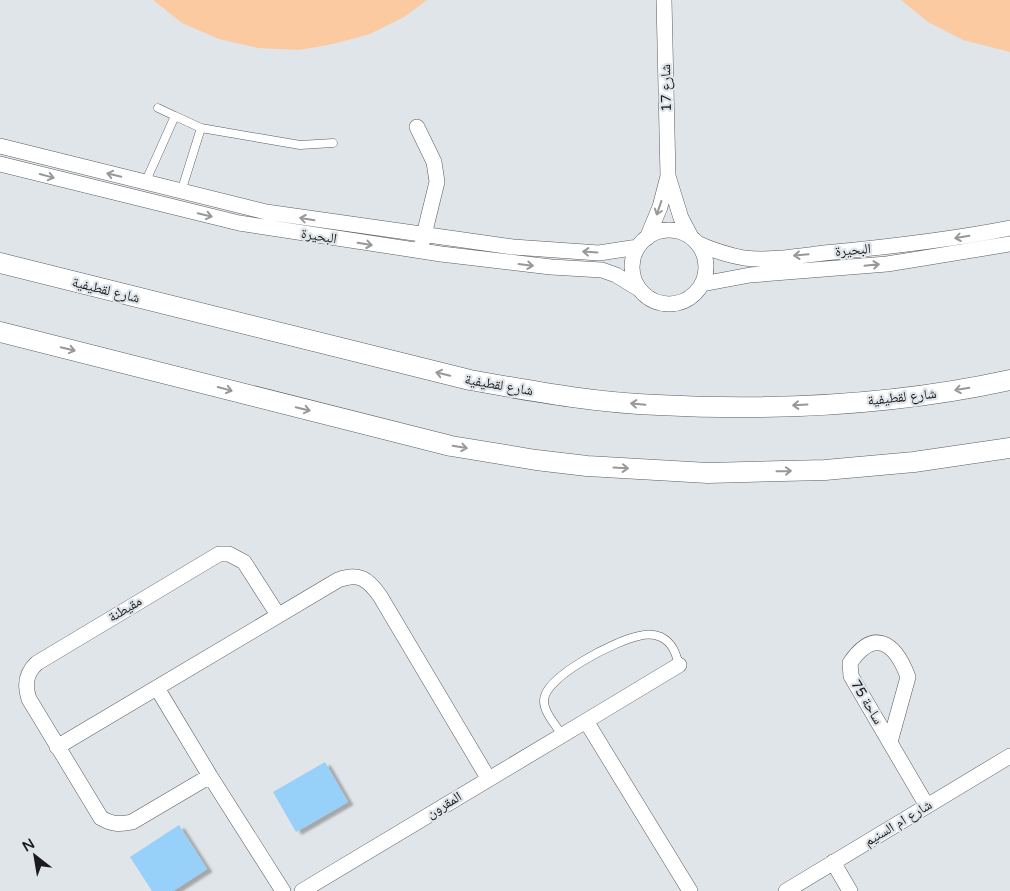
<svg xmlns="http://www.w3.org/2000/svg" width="1010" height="891" viewBox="0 0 1010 891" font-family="'Varela Round','Noto Naskh Arabic',sans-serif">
	<defs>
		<filter id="shadow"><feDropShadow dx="5.5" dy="3" stdDeviation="1" flood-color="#0004"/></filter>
	</defs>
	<rect width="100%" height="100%" fill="#e0e5e9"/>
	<path fill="#fbcaa0" d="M153 0H427L404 17 370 34 333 44 299 50 258 48 219 39 182 23Z
		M901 0H1010V52L963 40 928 22Z"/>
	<path fill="#97d0f9" filter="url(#shadow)" d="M325 762 348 802 296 832 273 792Z
		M179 825 207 869 173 891H152L130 857Z"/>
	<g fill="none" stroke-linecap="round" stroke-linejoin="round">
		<g stroke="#595d61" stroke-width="9">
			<path id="service" d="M175 116 201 128
				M145 183 175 116 158 108
				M181 192 201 128 300 145 333 143
				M562 735C556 725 544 713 544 701 543 677 617 640 639 636 646 634 654 634 661 637 673 643 676 654 679 665"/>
		</g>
		<g stroke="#595d61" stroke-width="16">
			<path id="minor" d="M417 127 434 162 437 182 422 243
				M0 146 266 212 513 247 599 253 638 247
				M0 164 239 223 441 254 551 267 602 270 616 275 639 289
				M668 176 681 218 691 237
				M632 267a37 37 0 1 1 74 0a37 37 0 1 1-74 0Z
				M647 238 660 207 668 176 664 0
				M697 243C712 250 728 255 744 258 770 261 799 256 824 253 887 247 949 240 1010 228
				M702 284 750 275 887 264 1010 244
				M157 688 210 776 283 891
				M586 721 679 665
				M890 742 908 677C895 642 874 628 850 663L851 676 927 806
				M57 747 338 580C359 572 368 579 380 596L488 778
				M210 776 132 822C119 825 112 824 101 818L29 699C24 684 26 673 37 663L219 554H229L244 562 278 615
				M833 862 850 891
				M302 891 586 721 690 891
				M786 891 1010 756"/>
		</g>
		<g stroke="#595d61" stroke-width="21">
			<path id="tertiary" d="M0 263 470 380C532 391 595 403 658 405 775 411 896 405 1010 380
				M0 332 451 446 536 460 587 466 708 473 825 470 914 462 1010 448"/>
		</g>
		<use href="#service" stroke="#fff" stroke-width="8"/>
		<use href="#minor" stroke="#fff" stroke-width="15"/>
		<use href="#tertiary" stroke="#fff" stroke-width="20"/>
	</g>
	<defs><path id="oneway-shaft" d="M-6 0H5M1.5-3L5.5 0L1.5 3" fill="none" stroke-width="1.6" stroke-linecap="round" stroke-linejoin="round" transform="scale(1.25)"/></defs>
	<g stroke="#989899">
		<use href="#oneway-shaft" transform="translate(114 175) rotate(-166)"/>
		<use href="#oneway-shaft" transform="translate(47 176) rotate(15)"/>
		<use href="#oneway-shaft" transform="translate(659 208) rotate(109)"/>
		<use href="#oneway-shaft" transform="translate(205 215) rotate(14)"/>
		<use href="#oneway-shaft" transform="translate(307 219) rotate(-171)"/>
		<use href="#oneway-shaft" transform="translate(962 237) rotate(171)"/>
		<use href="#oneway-shaft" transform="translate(365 244) rotate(9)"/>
		<use href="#oneway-shaft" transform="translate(590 252) rotate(-176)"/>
		<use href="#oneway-shaft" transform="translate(801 255) rotate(175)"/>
		<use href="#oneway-shaft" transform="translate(526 265) rotate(7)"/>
		<use href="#oneway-shaft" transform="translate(872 265) rotate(-6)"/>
		<use href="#oneway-shaft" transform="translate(68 349) rotate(14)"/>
		<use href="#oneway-shaft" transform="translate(443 374) rotate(-166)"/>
		<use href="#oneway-shaft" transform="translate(225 389) rotate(15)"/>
		<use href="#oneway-shaft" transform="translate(962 389) rotate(170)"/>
		<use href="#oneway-shaft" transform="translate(638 404) rotate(-175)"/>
		<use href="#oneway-shaft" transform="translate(800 405) rotate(177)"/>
		<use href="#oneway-shaft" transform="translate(303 409) rotate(14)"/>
		<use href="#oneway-shaft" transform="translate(460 447) rotate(10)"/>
		<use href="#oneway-shaft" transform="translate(621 468) rotate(3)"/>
		<use href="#oneway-shaft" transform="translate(784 471) rotate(-1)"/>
	</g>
	<g text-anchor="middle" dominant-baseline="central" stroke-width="4.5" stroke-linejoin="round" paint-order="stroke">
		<g font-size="14" fill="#1a1b1d" stroke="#e0e5e9">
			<text transform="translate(666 88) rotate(-91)">شارع 17</text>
			<text transform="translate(319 236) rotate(9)">البحيرة</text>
			<text transform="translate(853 250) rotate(-5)">البحيرة</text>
			<text transform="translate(106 290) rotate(14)">شارع لقطيفية</text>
			<text transform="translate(499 385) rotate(10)">شارع لقطيفية</text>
			<text transform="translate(902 397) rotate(-6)">شارع لقطيفية</text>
			<text transform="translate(125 609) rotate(-31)">مقيطنة</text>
			<text transform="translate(867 702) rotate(59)">ساحة 75</text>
			<text transform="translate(444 805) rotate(-31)">المقرون</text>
			<text transform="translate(898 823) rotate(-31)">شارع ام السنيم</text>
		</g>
	</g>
	<g transform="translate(35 856) rotate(329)" stroke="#e0e5e9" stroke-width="4" paint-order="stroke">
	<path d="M0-4L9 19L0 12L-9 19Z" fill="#1a1b1d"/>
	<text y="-8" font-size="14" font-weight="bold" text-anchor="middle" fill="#1a1b1d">N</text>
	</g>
</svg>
